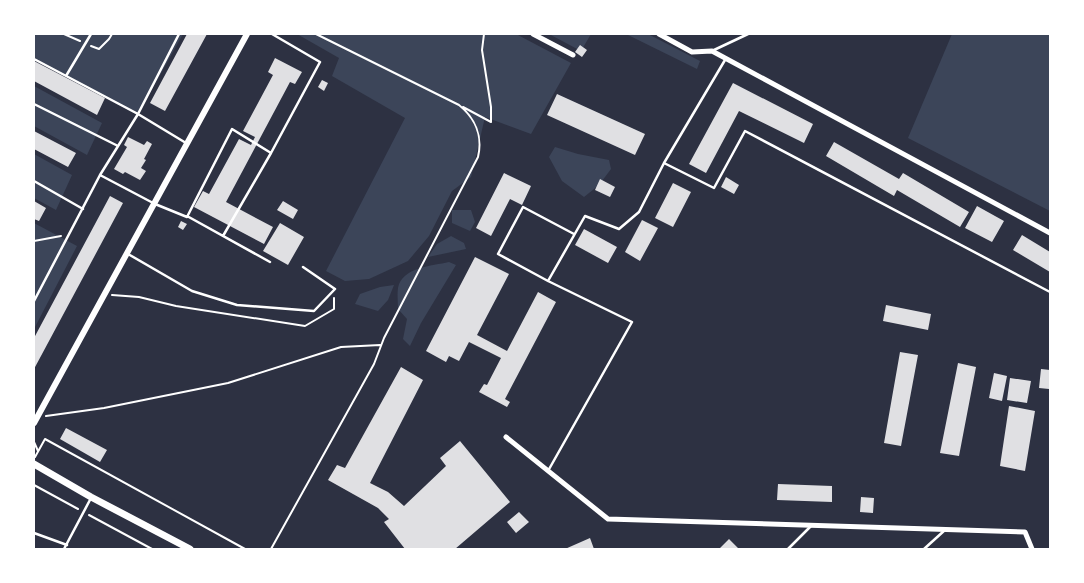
<svg xmlns="http://www.w3.org/2000/svg" width="1084" height="583" viewBox="0 0 1084 583" font-family="'PT Sans',sans-serif">
	<rect width="100%" height="100%" fill="#2d3142"/>
	<path fill="#3c4559" d="M34 34H183L138 114 34 58Z
		M297 34H516L571 63 531 134 485 117 471 177 452 191 429 236 408 261 369 279 345 281 326 271 405 118 332 76 339 58Z
		M549 34H591L581 51Z
		M626 34H648L700 61 697 69Z
		M952 34H1050V211L908 138Z
		M34 86 102 123 87 155 34 126Z
		M555 147 578 154 609 160 611 169 599 185 584 197 562 181 549 157Z
		M34 154 72 175 56 210 34 198Z
		M452 210H471L475 222 470 231 452 223Z
		M34 223 77 246 34 329Z
		M451 236 464 243 466 249 428 257 437 244Z
		M449 262 456 265 421 323 410 346 403 339 407 319 398 309C398 302 397 295 398 288 402 267 432 266 449 262Z
		M394 285 388 300 378 311 355 304 360 294 380 287Z"/>
	<path fill="#e0e0e3" d="M187 34H207L165 111 150 103Z
		M580 45 587 50 582 57 575 52Z
		M275 58 302 72 295 84 290 82 226 202 273 227 264 244 194 207 203 191 209 194 239 139 251 145 255 137 243 131 273 75 268 72Z
		M34 61 105 98 97 115 34 81Z
		M322 80 328 83 324 91 318 87Z
		M733 83 813 124 804 143 739 111 706 173 689 164Z
		M557 94 645 134 635 155 547 115Z
		M34 131 76 153 68 167 34 149Z
		M128 137 144 145 147 141 152 144 144 159 146 160 141 168 146 171 140 180 125 172 123 174 114 169 127 147 124 145Z
		M834 142 899 179 903 173 969 212 960 227 897 190 894 196 826 156Z
		M504 173 531 186 522 205 510 199 491 236 476 228Z
		M726 177 739 185 734 194 721 187Z
		M600 179 615 187 610 197 595 190Z
		M673 183 691 192 673 227 655 218Z
		M110 196 123 203 34 369V338Z
		M34 201 46 208 39 221 34 219Z
		M283 201 298 210 293 219 277 210Z
		M977 206 1004 221 992 242 965 228Z
		M642 220 658 228 640 261 625 252Z
		M181 221 187 224 183 230 178 227Z
		M280 223 304 237 288 265 263 251Z
		M584 229 617 247 608 263 575 245Z
		M1022 235 1050 252V272L1013 250Z
		M475 257 509 274 477 335 507 351 538 292 556 302 505 399 510 402 507 407 479 392 484 384 487 385 501 358 469 342 459 361 449 356 446 362 426 351Z
		M886 305 931 314 928 330 883 321Z
		M900 352 918 355 901 446 884 443Z
		M958 363 976 367 959 456 940 453Z
		M401 367 423 380 370 483 388 492 404 506 446 466 440 458 460 441 510 502 455 549H405L384 522 389 519 378 508 328 480 337 465 345 468Z
		M1041 369 1050 370 1049 389 1039 388Z
		M994 373 1007 376 1002 401 989 398Z
		M1010 378 1031 381 1027 403 1007 400Z
		M1009 406 1035 411 1025 471 1000 466Z
		M66 428 107 450 100 462 60 439Z
		M778 484 832 486V502L777 500Z
		M861 497 874 498 873 513 860 512Z
		M519 512 529 522 516 533 507 522Z
		M590 538 594 549H565Z
		M729 539 739 549H719Z"/>
	<g fill="none" stroke-linecap="round" stroke-linejoin="round">
		<path stroke="#fff" stroke-width="2" d="M64 34 80 41
			M91 46 99 49 109 39 112 34
			M463 107 491 122V107L482 50 484 34
			M34 241 61 236
			M112 295 139 297 176 306 305 326 334 309V298
			M46 416 104 408 228 383 341 347 380 345
			M34 442 38 451
			M35 457 45 439 245 549
			M34 485 78 509
			M89 515 152 549
			M271 549 374 364 384 338 478 157C483 136 475 118 459 105L316 34"/>
		<path stroke="#fff" stroke-width="2.5" d="M714 50 748 34
			M34 59 138 114 179 34
			M725 60 664 163 714 188 745 131 1050 292
			M66 76 91 34
			M34 104 118 146
			M100 175 138 114 186 143
			M34 181 83 209
			M187 216 270 262
			M223 236 271 153
			M128 254 192 291 237 305 314 311 335 289 303 267
			M548 281 498 254 523 207 574 234
			M34 301 100 175 155 204 187 217 232 129 271 153 320 62 272 34
			M548 471 632 322 548 281 585 216 619 229 639 212 664 163
			M34 533 67 545
			M64 549 91 498
			M788 549 811 526
			M924 549 945 530"/>
		<path stroke="#fff" stroke-width="5" d="M533 34 573 55
			M659 34 692 52 712 51 1050 233
			M506 437 608 519 1025 532 1032 549"/>
		<path stroke="#fff" stroke-width="6" d="M34 423 247 34"/>
		<path stroke="#fff" stroke-width="7" d="M34 464 91 497 190 549"/>
	</g>
	<rect width="1084" height="583" fill="none" stroke="#ffffff" stroke-width="70"/>
</svg>
